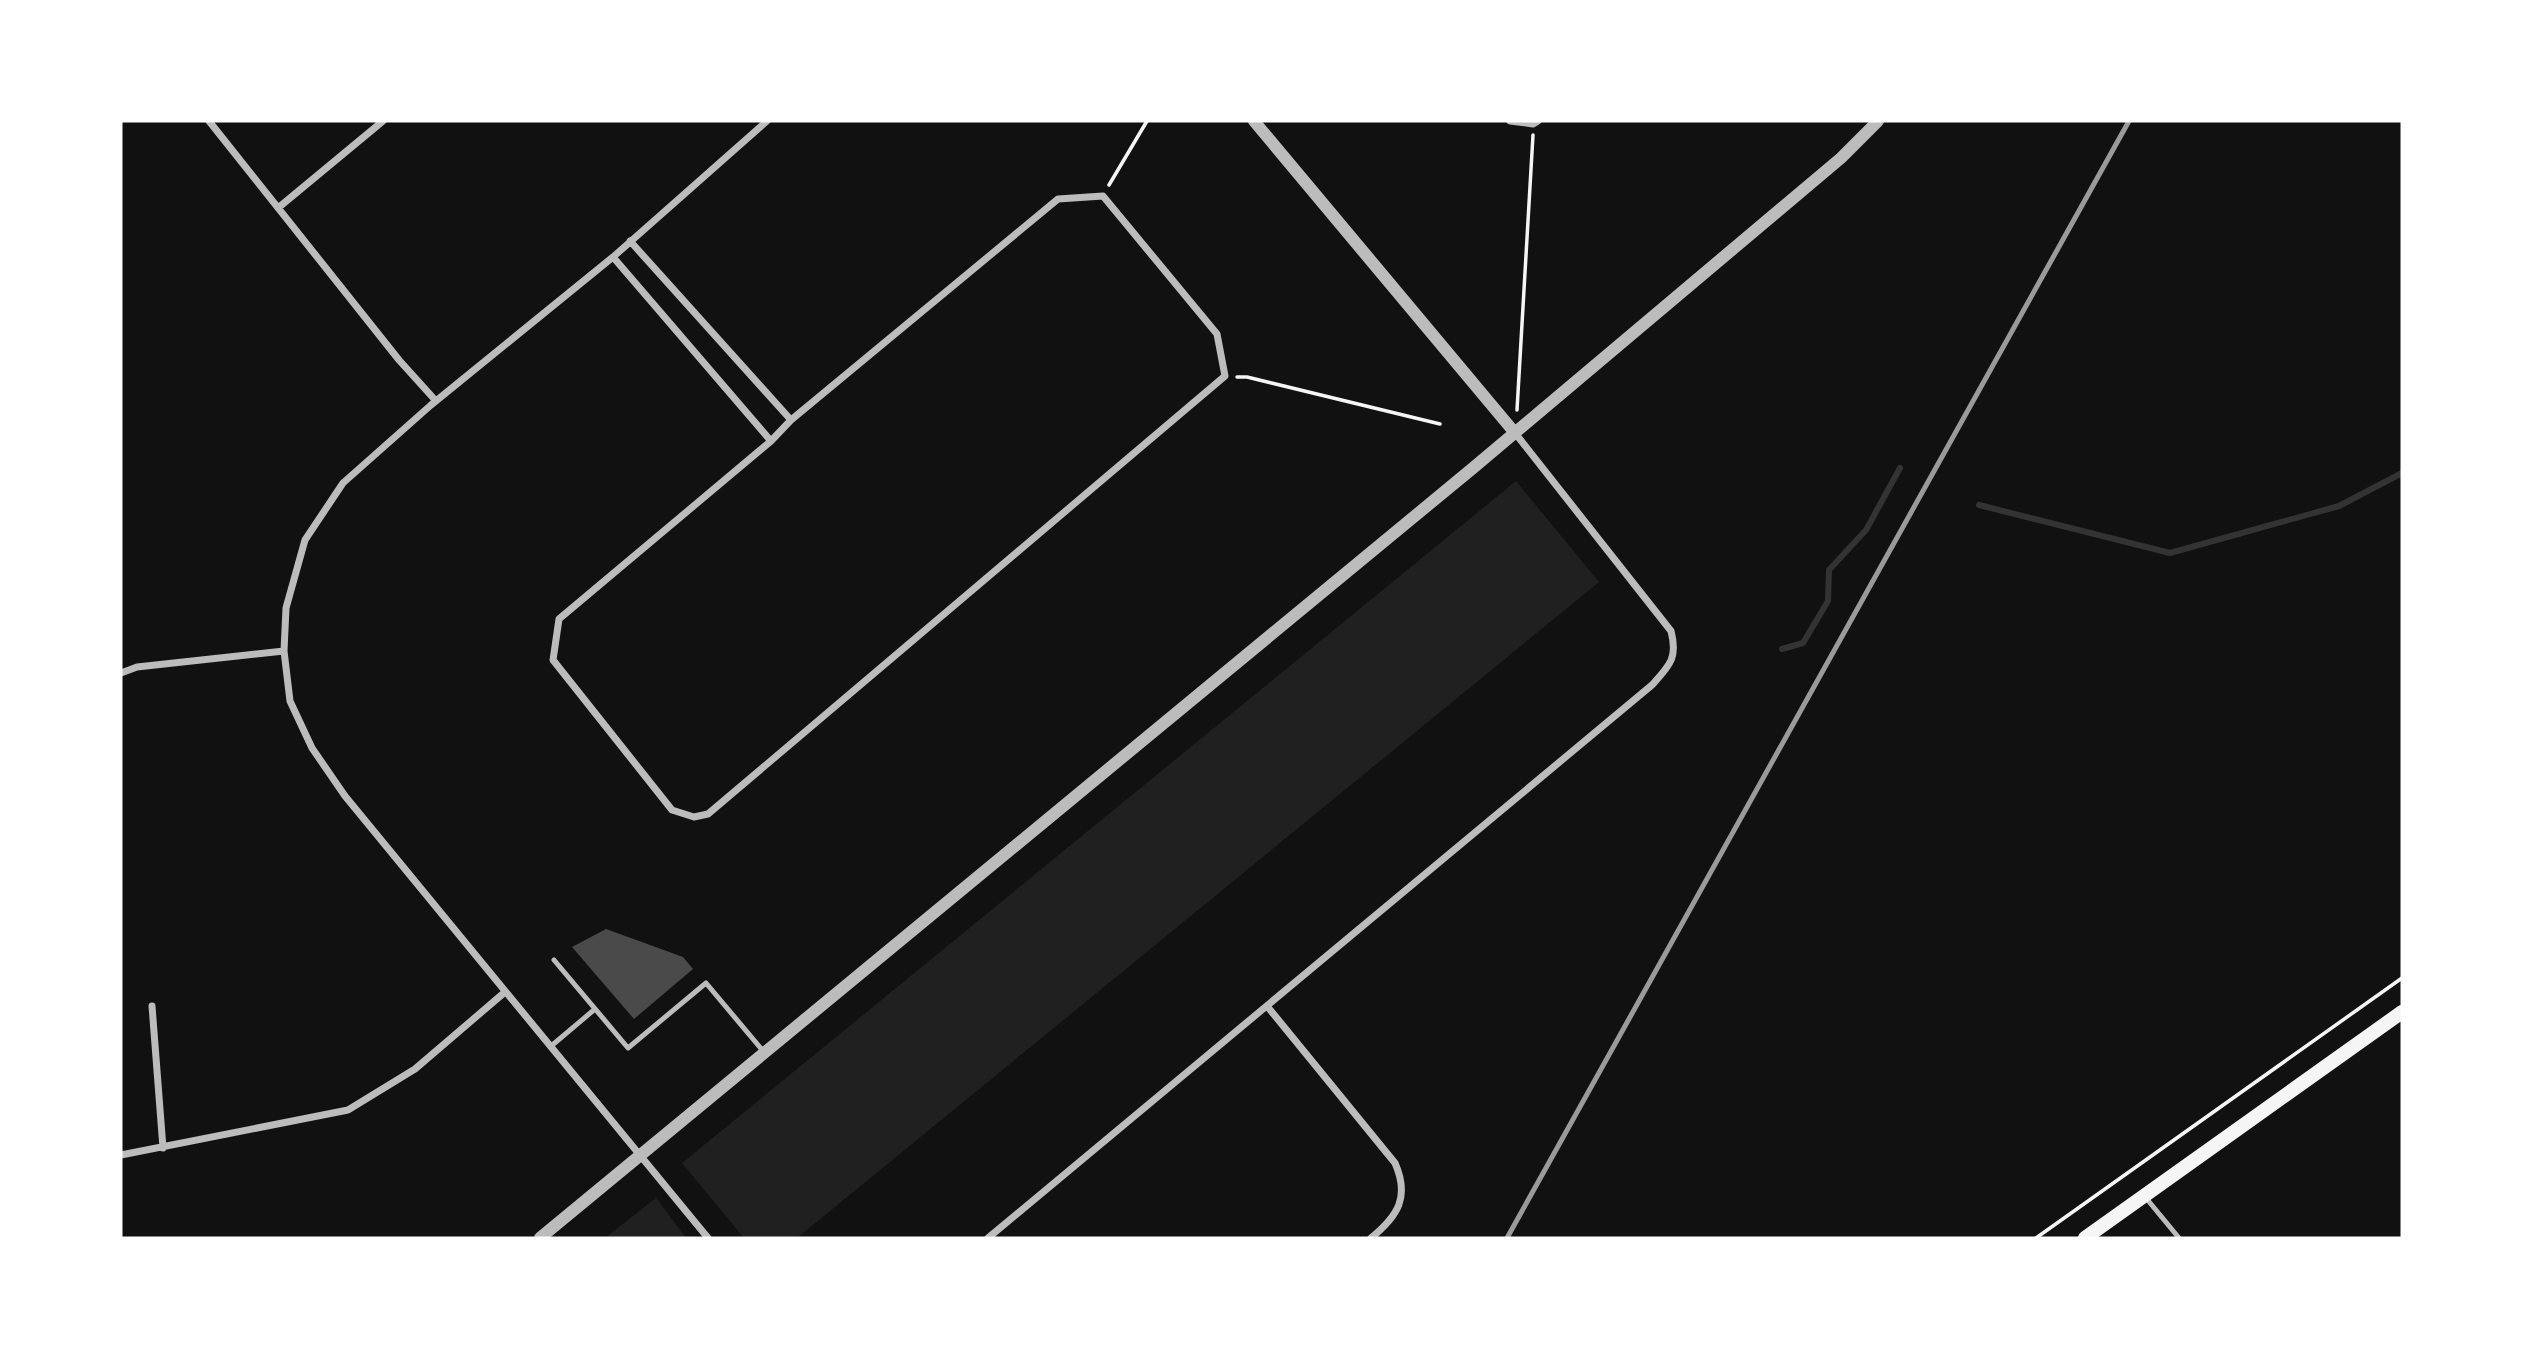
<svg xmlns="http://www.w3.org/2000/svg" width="2523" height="1359" viewBox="0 0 2523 1359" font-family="'Roboto Condensed',sans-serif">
	<rect width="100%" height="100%" fill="#111"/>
	<path fill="#202020" d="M1516 481 1599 582 797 1238H744L682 1163Z
		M656 1198 686 1238H605Z"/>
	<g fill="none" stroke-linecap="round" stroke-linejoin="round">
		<path stroke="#333" stroke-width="6" d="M1979 505 2170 553 2339 506 2402 473
			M1782 649 1803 643 1828 601 1829 570 1866 530 1900 468"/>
	</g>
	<path fill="#4a4a4a" d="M606 929 683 957 693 969 634 1019 572 947Z"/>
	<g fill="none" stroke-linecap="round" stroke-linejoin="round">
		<path stroke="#f5f5f5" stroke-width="3.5" d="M1109 185 1147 121
			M1237 377H1247L1440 424
			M1517 410 1533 135
			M2036 1238 2402 978"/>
		<path stroke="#bcbcbc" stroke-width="5" d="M554 960 628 1048 706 983 763 1051
			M550 1047 595 1009
			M2146 1198 2179 1238"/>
		<path stroke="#bcbcbc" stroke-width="7" d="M209 121 399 360 436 401
			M1510 121 1533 124 1538 121
			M1103 196 1217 334 1225 376 708 814 694 817 672 810 553 660 559 619 771 441 791 420 1058 199Z
			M278 208 383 121
			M630 241 791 420
			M613 257 771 441
			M121 673 137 667 284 651
			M152 1006 163 1148
			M1267 1006 1395 1163C1410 1197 1398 1216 1371 1238
			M121 1155 348 1110 415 1069 505 992
			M708 1238 345 796 312 748 290 701 284 651 286 608 305 540 343 483 431 405 613 257 767 121
			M988 1238 1652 685C1670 665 1678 658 1671 631L1515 433"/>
		<path stroke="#bcbcbc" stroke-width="12" d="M1254 121 1515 433
			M540 1238 1473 468 1841 158 1878 121"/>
		<path stroke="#f5f5f5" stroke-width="14" d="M2085 1238 2402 1012"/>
		<path stroke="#9a9a9a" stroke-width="5" d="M1507 1238 2129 121"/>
	</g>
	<rect width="2523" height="1359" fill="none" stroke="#ffffff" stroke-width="245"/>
</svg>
